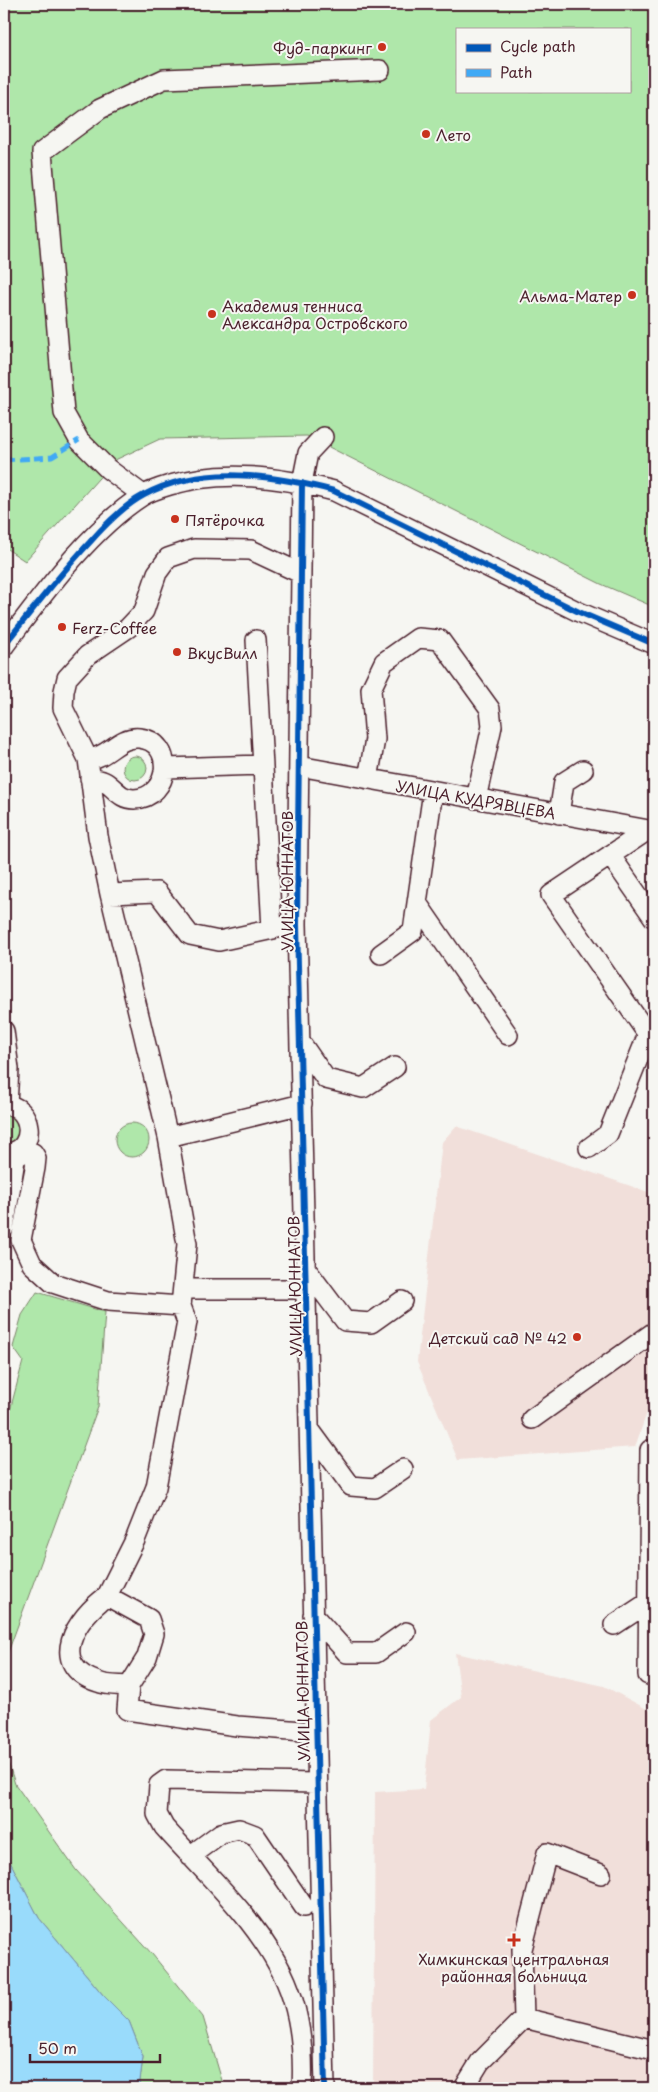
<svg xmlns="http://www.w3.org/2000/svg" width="658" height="2092" viewBox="0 0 658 2092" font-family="'Playpen Sans',sans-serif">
	<rect width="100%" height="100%" fill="#f6f6f2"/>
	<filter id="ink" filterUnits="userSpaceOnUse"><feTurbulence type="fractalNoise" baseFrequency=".02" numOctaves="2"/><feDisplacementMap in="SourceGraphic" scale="10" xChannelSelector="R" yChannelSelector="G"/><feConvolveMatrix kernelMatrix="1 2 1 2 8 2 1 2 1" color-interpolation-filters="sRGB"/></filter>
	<g filter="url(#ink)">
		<path fill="#f1dfda" d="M456 1126 654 1194V1392L635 1447 458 1460 417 1362 442 1142Z
			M455 1653 604 1686 654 1713V2088H373L375 1792 424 1789 431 1720 461 1697Z"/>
		<path fill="#afe7aa" stroke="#7c836a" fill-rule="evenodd" d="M4 4H654V607L601 584 307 436 160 439 115 460 25 561 4 547ZM457 29H629V91H457Z
			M123 768a12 12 0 1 1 24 0a12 12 0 1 1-24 0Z
			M4 1110 17 1114 24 1134 4 1149Z
			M115 1140a17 17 0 1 1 34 0a17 17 0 1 1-34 0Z
			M37 1292 105 1312 98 1407 4 1663V1433L23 1361 13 1347 22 1315Z
			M4 1749 15 1784 76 1870 152 1954 203 2017 223 2084 221 2088H139L143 2057 129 2021 103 1995 39 1918 4 1850Z"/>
		<path fill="#99dbfb" stroke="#7990a8" d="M4 1850 39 1918 103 1995 129 2021 143 2057 139 2088H4Z"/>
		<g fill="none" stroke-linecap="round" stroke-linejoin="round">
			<g stroke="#4a1f2b" stroke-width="22">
				<path id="minor" d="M323 437 308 453 302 483 297 924 325 2088
					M143 495 108 469 79 440 64 413 42 152 100 109 164 79 380 70
					M256 640 272 929
					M4 646C41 597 89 530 142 496 150 491 160 488 170 485 225 469 279 477 334 491L579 612 654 644
					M88 759C108 758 118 736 139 738 176 741 171 798 134 799 120 799 116 789 105 782 102 780 95 779 90 778
					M299 766 654 831
					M166 768 262 765
					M368 779 375 739 371 689 384 662 418 638 440 640 490 709 492 726 476 799
					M433 791 417 903 508 1035
					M559 814 564 782 583 770
					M648 830 551 895 654 1043
					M610 855 654 918
					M110 894 157 892 190 935 219 941 282 927
					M381 954 413 931 417 903
					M4 1031 9 1069 7 1105
					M301 1043 326 1079 363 1088 395 1067
					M4 1105C33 1104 38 1150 8 1153
					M168 1137 302 1104
					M589 1148 608 1134 648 1034
					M4 1228 15 1160C19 1153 25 1152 33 1153L36 1158 35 1168 21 1240 32 1264 53 1283 108 1301 181 1306
					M306 1269 345 1321 371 1323 402 1301
					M183 1289H307
					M532 1419 654 1332
					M310 1430 351 1486 375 1488 403 1469
					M650 1450 648 1675 654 1676
					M107 1596 135 1540 156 1487 187 1322 181 1306 187 1244 168 1137 110 894 98 836 88 759 63 708 64 691 67 678 88 655 128 628 144 611 157 573 168 558 194 549 251 550 300 573
					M313 1615 347 1653H376L406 1632
					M614 1625 649 1602
					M129 1686 147 1657 154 1634 149 1619 107 1596C76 1618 46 1665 98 1682 107 1686 119 1685 129 1686L127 1710 237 1726 316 1732
					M190 1856 221 1833 239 1829 255 1835 304 1907
					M601 1874 547 1853 522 1949 524 2018 654 2050
					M302 2088C304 2048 299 2002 278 1965 250 1913 203 1871 164 1827L157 1814 159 1785 166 1780 317 1783
					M464 2088 480 2062 524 2018"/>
			</g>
			<use href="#minor" stroke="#f6f6f2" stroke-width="19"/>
			<path stroke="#3fa9f5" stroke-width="5" stroke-dasharray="10 5" stroke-linecap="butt" d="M4 460 52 457 79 440"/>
			<g stroke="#f6f6f2" stroke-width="9">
				<path id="cycleway" d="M302 483 297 924 325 2088
					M9 639C35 606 61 573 90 542 105 525 123 506 144 495 202 464 273 475 334 491L579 612 654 644"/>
			</g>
			<use href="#cycleway" stroke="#0057b8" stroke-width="6"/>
		</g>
	</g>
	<g fill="#c8321e" stroke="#f6f6f2" stroke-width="2">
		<circle cx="382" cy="47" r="5"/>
		<circle cx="426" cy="134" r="5"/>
		<circle cx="632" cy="295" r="5"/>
		<circle cx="212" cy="314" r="5"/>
		<circle cx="175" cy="519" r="5"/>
		<circle cx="62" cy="627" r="5"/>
		<circle cx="177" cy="652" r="5"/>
		<circle cx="577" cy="1337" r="5"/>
		<path d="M511.5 1932.5h5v5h5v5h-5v5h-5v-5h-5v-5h5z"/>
	</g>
	<g text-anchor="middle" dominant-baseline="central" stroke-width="4" stroke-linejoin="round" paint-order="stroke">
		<g font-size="15" fill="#4a1f2b" stroke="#f6f6f2" text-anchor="start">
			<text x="372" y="47" text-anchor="end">Фуд-паркинг</text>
			<text x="436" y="134">Лето</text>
			<text x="622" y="295" text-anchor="end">Альма-Матер</text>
			<text x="222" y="305">Академия тенниса<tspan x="222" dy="17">Александра Островского</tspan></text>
			<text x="185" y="519">Пятёрочка</text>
			<text x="72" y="627">Ferz-Coffee</text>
			<text x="187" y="652">ВкусВилл</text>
			<text x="567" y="1337" text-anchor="end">Детский сад № 42</text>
			<text x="514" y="1958" text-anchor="middle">Химкинская центральная<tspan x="514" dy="17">районная больница</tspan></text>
		</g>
		<g font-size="15" fill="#4a1f2b" stroke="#f6f6f2">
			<text transform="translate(476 799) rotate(10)">УЛИЦА КУДРЯВЦЕВА</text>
			<text transform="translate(286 881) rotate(-90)">УЛИЦА ЮННАТОВ</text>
			<text transform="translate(294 1286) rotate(-91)">УЛИЦА ЮННАТОВ</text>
			<text transform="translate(302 1691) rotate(-91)">УЛИЦА ЮННАТОВ</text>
		</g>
	</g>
	<rect width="658" height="2092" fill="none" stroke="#f6f6f2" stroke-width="20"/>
	<rect x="10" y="10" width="638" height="2072" fill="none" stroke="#4a1f2b" stroke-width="2" filter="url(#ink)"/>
	<rect x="456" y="28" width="175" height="65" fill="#f6f6f2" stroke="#b1a0a2"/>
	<rect x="466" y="44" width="25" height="8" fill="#0057b8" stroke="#b1a0a2"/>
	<text x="500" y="52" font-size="15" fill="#4a1f2b">Cycle path</text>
	<rect x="466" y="69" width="25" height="8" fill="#3fa9f5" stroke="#b1a0a2"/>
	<text x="500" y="78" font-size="15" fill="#4a1f2b">Path</text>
	<path d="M30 2054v8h130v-8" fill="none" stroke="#4a1f2b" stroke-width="2.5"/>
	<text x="38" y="2054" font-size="15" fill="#4a1f2b" stroke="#f6f6f2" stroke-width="4" paint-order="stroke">50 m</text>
</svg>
